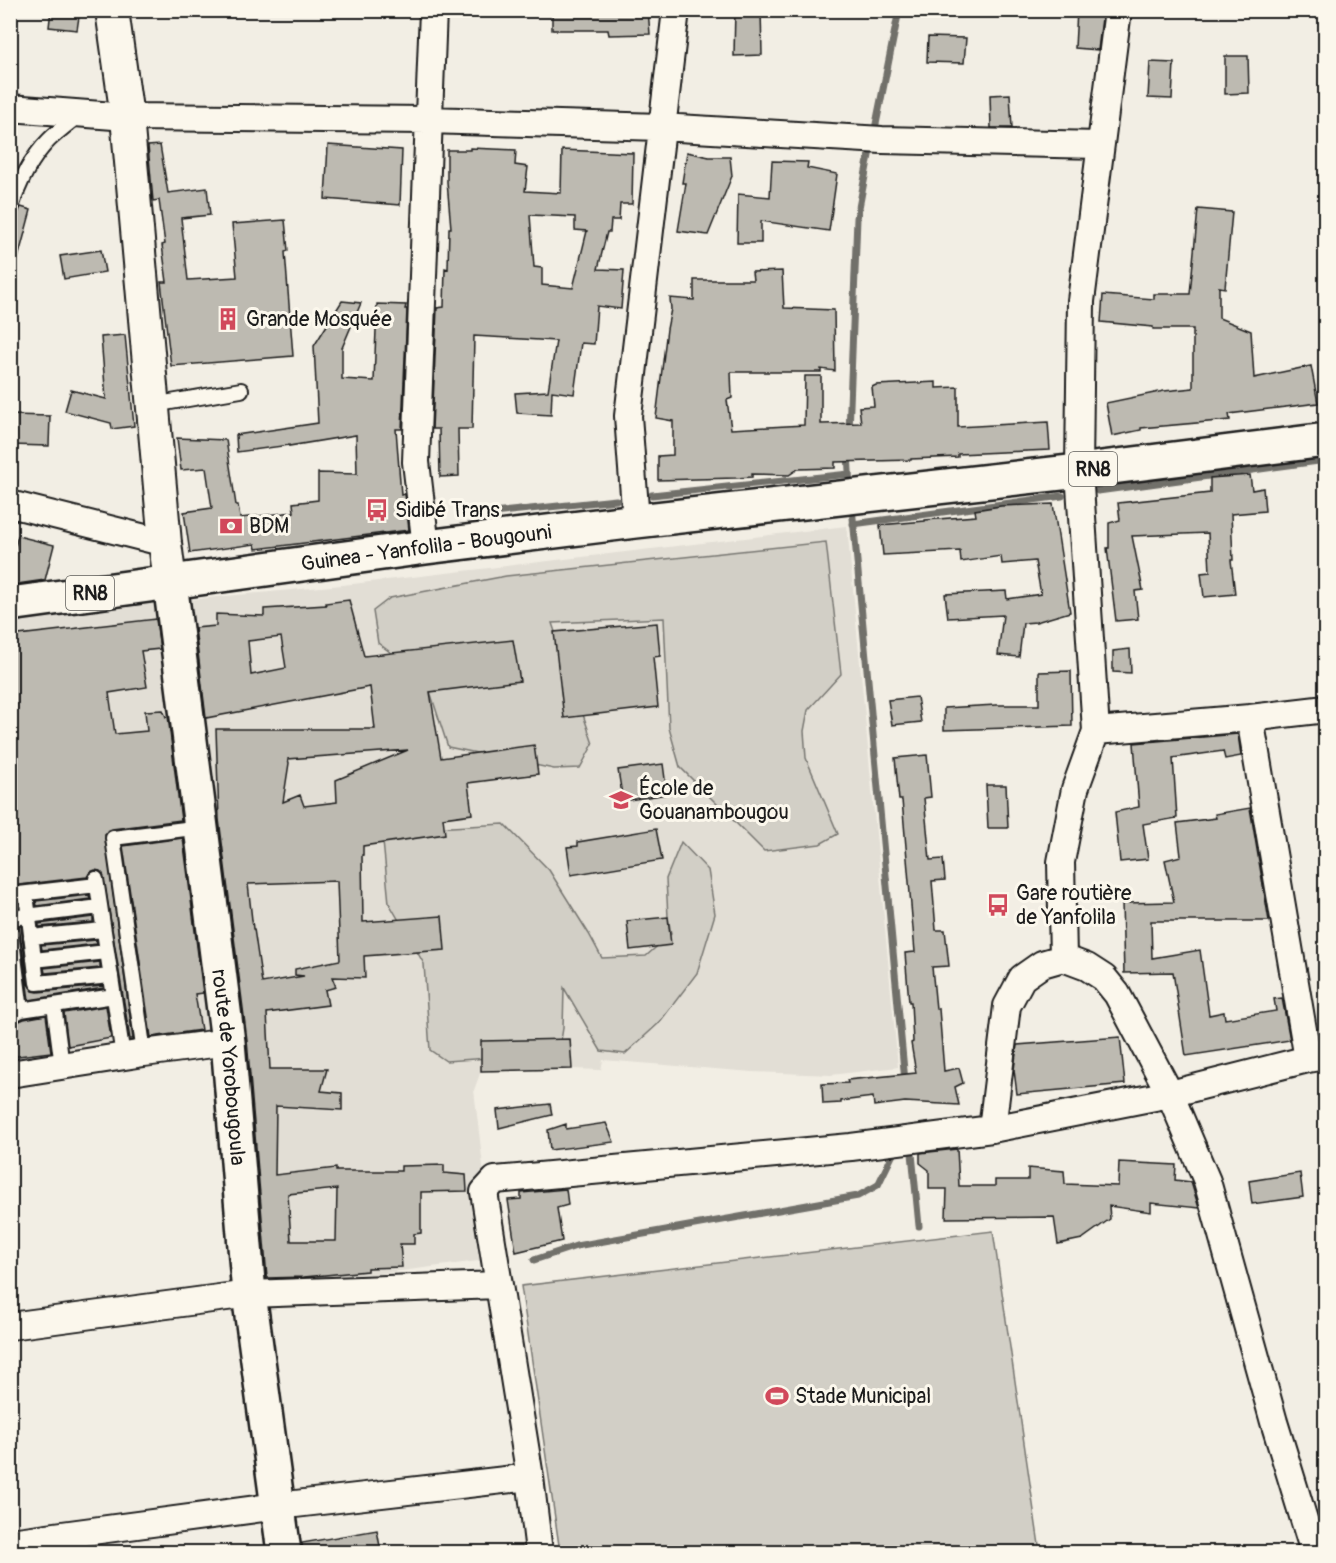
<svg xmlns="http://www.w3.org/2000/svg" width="1336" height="1563" viewBox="0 0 1336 1563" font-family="Pangolin,sans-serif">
	<rect width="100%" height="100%" fill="#f2eee4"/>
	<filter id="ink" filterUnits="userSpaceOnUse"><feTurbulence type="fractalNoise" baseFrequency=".0167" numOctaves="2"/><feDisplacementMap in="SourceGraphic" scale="12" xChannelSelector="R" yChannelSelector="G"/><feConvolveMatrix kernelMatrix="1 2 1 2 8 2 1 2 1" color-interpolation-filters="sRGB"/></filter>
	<g filter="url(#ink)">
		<path fill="#e2ded5" d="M847 526 898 1067 831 1075 752 1072 603 1060 601 1070 572 1069 481 1071 474 1090 494 1259 253 1290 234 1032 11 1067V617L352 584Z"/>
		<path fill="#d2cfc6" stroke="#777671" stroke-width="1.5" d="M826 542 841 674 808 710 804 731 806 758 838 834 820 844 764 851 680 767 669 728 664 618 552 623 593 744 580 768 554 769 448 747 426 679 378 643 373 611 390 598 506 576Z
			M504 824 549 870 589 934 602 958 646 956 671 934 668 917 666 879 681 842 708 870 715 914 697 973 659 1023 625 1054 601 1051 564 988 563 1028 559 1053 446 1061 430 1050 424 964 389 903 382 831Z
			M993 1231 1040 1552H560L521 1286Z"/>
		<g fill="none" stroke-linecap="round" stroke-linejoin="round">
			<path stroke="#716f6b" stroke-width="7" d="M874 134 899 10
				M849 433 857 218 871 145
				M848 453 850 489
				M1098 491 1326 460
				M652 495 849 474
				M852 507 905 1081
				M483 514 616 500
				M853 524 1062 496
				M911 1143 919 1226
				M534 1260 576 1246 858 1196 878 1185 894 1152 900 1151"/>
		</g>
		<path fill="#bdbab1" stroke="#1c1c1c" stroke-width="1.5" fill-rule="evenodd" d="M51 10H80L77 30 49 27Z
			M552 10H648L650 34 609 35 608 30H552Z
			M735 10H761L762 55 734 56Z
			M1077 10H1103L1098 50 1075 48Z
			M928 37 966 38 964 63 927 62Z
			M1225 56H1248L1249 93 1225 94Z
			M1150 62 1174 63 1172 99 1148 98Z
			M1010 94 1012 128H991L990 95Z
			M160 145 168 193 207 188 210 215 181 218 188 280 237 277 232 224 285 220 288 251 285 252 293 356 171 366 161 282H167L162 245 165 244 159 200 153 201 148 146Z
			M328 145 402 150 400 205 325 199Z
			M470 148 516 150 515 165 528 167 525 191 561 193 562 150 633 153 632 204H620L619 220H611L610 232H607L598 269 624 270 621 309 597 306 594 344 581 343 574 394 552 391 551 415 517 413 515 393 548 391 556 341 474 336 472 429H458L459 476 440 477 439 429H432L437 308 444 307 445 268 448 269 449 228H451L447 182V150H470ZM530 215 575 217V230L587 231 573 288 542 285V268L534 267Z
			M687 152 709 157H730L732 176 708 235 678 231 686 183H682Z
			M772 161 808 162 807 168 837 174 829 231 761 221V243H737L738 194 770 197Z
			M21 207 31 210 16 266H10V220L16 217Z
			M1198 209 1232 212 1225 288 1219 287V318L1251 331 1254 378 1311 366 1318 403 1229 414 1230 420 1141 428V430L1112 436 1106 403 1164 391 1193 388V329H1153V327L1101 322 1103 295 1154 299V294H1190Z
			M101 250 105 272 64 279 60 256Z
			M782 271 784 308 834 310 835 371 821 369V372H731L732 398 727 400 731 429 804 425 805 376H821V424L861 423 859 407 874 406 872 387 876 385 936 382V388L958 387V427L1048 422 1050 450 958 454V457L911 459V460L835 462V468L798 469 789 475 752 474V477L736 478 658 480V456L673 455V421L656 418 667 329 671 309 670 298 694 300V280H753L752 272Z
			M342 301 361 303 342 348V379L374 381 377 304 406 305 405 309H407L402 429H396L401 495 405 494 409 530 256 549 255 544 190 553 184 512 212 508 206 468 181 470 177 438 226 440 236 505H238L240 518 294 512 293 503 318 500V473L357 474 356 435 289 446V445L237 452 236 435 318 423 314 346Z
			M125 335 134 426 112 429 111 423 65 411 71 390 106 399 101 337Z
			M10 415 50 416 49 446 10 445Z
			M1250 475 1252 490 1263 488 1265 511 1231 514 1233 560H1231L1235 594 1204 597 1201 573 1210 572 1208 533 1132 536 1143 590 1135 591 1138 619 1116 621 1107 548H1109V523L1120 520 1118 503 1210 493V478Z
			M1053 504 1070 612 1036 622 1023 623 1019 657 998 655 1003 615 948 618 945 594 1006 591 1007 599 1041 594 1035 561 1002 564 1001 556 961 562 960 551 883 555 880 525 925 521V520L976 516 975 510 1001 506Z
			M18 536 54 545 45 580 10 585V564Z
			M349 600 364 656 513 640 520 681 430 692 441 758 534 745 538 774 468 783 472 814 443 818 445 834 363 846V855H362L363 922 442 916 445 950 364 956 365 978 332 977 336 987 325 990 328 1005 267 1013 270 1069H327L321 1091 342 1093V1110L276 1106 275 1175 336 1168V1171H401V1166L444 1165V1173L466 1175 467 1191 421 1192V1233L414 1234V1244H400L402 1267 367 1268V1271L304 1277 267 1278 247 1040 219 819 216 729H375L370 687 206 718 195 628 216 626V614L264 616V609L326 605 325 603ZM281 637 286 668 251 675 248 641ZM408 750 336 780 337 802 304 806 300 795 283 802 289 763 288 759ZM337 881 340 960 295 969V975L304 976 262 983 254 929H253L248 884ZM337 1189 336 1241H291L288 1194Z
			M156 619 160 649 141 651 147 687 109 693 115 734 147 731 145 711 163 710 166 717 168 716 181 820 112 829 107 831 105 835 133 1039H130L103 874 100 871 95 870 90 872 87 877 10 886V636Z
			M657 623 660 656 653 657 658 707 564 718 554 632Z
			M1130 649 1131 673 1113 672V651Z
			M1071 671 1072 726 944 730V708L996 705H1039V672Z
			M917 697 921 722 892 725 888 700Z
			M1238 734 1241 756 1225 759 1223 751 1173 758 1177 818 1143 824 1148 859 1120 862 1115 812 1139 807 1134 743Z
			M927 755 931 797 924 798 930 860 943 859 945 880 932 881 936 930H945L949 966 932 967 936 1009H939L944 1071 959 1068 963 1083 955 1087 959 1105 905 1102 874 1106 873 1097 841 1101V1103L823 1104 822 1084 848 1083 847 1080 916 1073 911 1043 913 1042 911 1002H909L905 953 915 952 902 800H899L895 758Z
			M663 764 667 794 623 801 618 770Z
			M986 785H1006L1008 828H988Z
			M1250 808 1269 921H1151L1152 958 1200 950 1209 1015 1224 1012 1225 1019 1276 1011 1274 999 1282 998 1290 1040 1186 1056 1173 972 1124 973 1122 903 1174 902 1165 860 1181 856 1177 823 1216 818 1215 814Z
			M656 829 662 860 571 875 567 847 578 846V842Z
			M183 838 203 993 195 994 201 1030 151 1037 123 846Z
			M89 895 90 899 37 906 36 901Z
			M93 917V922L39 927V924Z
			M668 917 671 945 630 950 627 921Z
			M19 926H21L28 984 33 991 38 992 103 986 104 988 29 1000Z
			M96 940 97 944 42 950 41 945Z
			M100 962V968L45 973 44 968Z
			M106 1006 111 1038 68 1046 64 1013Z
			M46 1015 51 1052 10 1057V1025L24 1019Z
			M1120 1037 1125 1084 1017 1094 1014 1070 1017 1045Z
			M570 1039 572 1069 481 1071V1041Z
			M550 1104 552 1115 499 1128 497 1110Z
			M606 1123 614 1142 550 1150 548 1130 566 1124V1129Z
			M957 1149 959 1186H995V1180H1028V1168L1064 1171 1065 1184 1118 1186 1119 1162 1176 1165 1175 1180 1191 1182 1199 1208 1151 1203V1212L1109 1206 1110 1219 1082 1239 1058 1244 1054 1217 946 1218 947 1189H929V1170L920 1163V1153Z
			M1300 1173 1303 1197 1252 1204 1249 1181Z
			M566 1189 568 1205 557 1208 562 1241 516 1252 508 1200 521 1199V1193Z
			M377 1530 381 1552H303L302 1543Z"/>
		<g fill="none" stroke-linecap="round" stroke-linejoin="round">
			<g stroke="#1c1c1c" stroke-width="18">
				<path id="service" d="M10 211C18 185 30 159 49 140 58 131 69 123 79 115
					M153 405 241 390
					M96 879 123 1056
					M26 894 37 983 111 976
					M10 895 97 885
					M10 918 100 907
					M10 926 21 1010
					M31 937 103 930
					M34 960 107 952
					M54 1005 62 1066
					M10 1016 21 1010 114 996
					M144 1053 113 838 201 827"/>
			</g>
			<g stroke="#1c1c1c" stroke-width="30">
				<path id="minor" d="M1118 10 1081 301 1079 471 1096 731 1075 789 1061 862 1063 958 1087 967 1104 978 1117 994 1170 1094 1207 1181 1274 1422 1314 1552
					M10 108 127 117 428 120 661 127 882 140 1100 145
					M10 504 165 543
					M636 521 628 416 676 10
					M426 547 416 462 433 10
					M1250 718 1308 1059
					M1096 731 1250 718 1326 709
					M10 1074 144 1053 228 1042
					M992 1129 1007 1006 1022 978 1042 964 1063 958
					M10 1326 249 1294 498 1285
					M10 1542 278 1506 530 1477
					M539 1552 530 1477 484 1192 495 1180 851 1147 992 1129 1170 1094 1308 1059 1326 1056"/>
			</g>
			<g stroke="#1c1c1c" stroke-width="36">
				<path id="tertiary" d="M112 10 127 117 165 543 170 582"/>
			</g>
			<g stroke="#1c1c1c" stroke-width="38">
				<g id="secondary">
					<path id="s1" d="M170 582 228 1042 249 1294 284 1552"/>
				</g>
			</g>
			<g stroke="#1c1c1c" stroke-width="38">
				<g id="primary">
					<path id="s2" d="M10 604 426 547 636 521 1079 471 1326 440"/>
				</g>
			</g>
			<use href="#service" stroke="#fbf7ec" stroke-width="14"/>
			<use href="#minor" stroke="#fbf7ec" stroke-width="26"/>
			<use href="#tertiary" stroke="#fbf7ec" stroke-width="32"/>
			<use href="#secondary" stroke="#fbf7ec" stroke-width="33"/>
			<use href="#primary" stroke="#fbf7ec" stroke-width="33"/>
		</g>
	</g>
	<defs>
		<g id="building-bare" transform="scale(1.8)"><path d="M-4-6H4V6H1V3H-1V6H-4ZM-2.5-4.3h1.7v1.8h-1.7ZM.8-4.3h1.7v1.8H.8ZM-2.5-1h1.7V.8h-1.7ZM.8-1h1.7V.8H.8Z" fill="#d1495b" stroke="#fbf7ec" stroke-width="2.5" paint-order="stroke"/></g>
		<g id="bus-bare" transform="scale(1.8)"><path d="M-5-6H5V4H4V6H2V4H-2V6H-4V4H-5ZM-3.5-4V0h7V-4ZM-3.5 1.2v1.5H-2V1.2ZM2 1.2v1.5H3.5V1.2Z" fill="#d1495b" stroke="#fbf7ec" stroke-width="2.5" paint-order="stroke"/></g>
		<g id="bank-bare" transform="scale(1.8)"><path d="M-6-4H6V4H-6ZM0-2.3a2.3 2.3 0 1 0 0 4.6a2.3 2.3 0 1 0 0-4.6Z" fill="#d1495b" stroke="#fbf7ec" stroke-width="2.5" paint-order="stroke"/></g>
		<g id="school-bare" transform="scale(1.8)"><path d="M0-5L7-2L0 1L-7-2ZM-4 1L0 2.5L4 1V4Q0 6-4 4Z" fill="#d1495b" stroke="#fbf7ec" stroke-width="2.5" paint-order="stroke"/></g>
		<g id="stadium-bare" transform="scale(1.8)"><path d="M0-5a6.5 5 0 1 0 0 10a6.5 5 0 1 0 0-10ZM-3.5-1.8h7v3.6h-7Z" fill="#d1495b" stroke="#fbf7ec" stroke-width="2.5" paint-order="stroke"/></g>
	</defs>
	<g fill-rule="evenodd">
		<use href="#building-bare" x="228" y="319"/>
		<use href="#bus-bare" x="377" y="510"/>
		<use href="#bank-bare" x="231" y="526"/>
		<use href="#school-bare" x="621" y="800"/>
		<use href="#bus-bare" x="998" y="905"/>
		<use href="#stadium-bare" x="777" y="1396"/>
	</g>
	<g text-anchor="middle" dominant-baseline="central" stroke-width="6" stroke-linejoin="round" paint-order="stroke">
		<g fill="#fbf7ec" stroke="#5f5e5a" stroke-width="1.5">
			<rect x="1069" y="452" width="48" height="34" rx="4.5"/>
			<rect x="66" y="576" width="48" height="34" rx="4.5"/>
		</g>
		<g font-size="20" font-weight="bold" fill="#1c1c1c">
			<text x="1093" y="469">RN8</text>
			<text x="90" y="593">RN8</text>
		</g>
		<g font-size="21" fill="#1c1c1c" stroke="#fbf7ec" text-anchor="start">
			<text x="246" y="319">Grande Mosquée</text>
			<text x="395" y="510">Sidibé Trans</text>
			<text x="249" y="526">BDM</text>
			<text x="639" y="788">École de<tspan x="639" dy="24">Gouanambougou</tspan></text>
			<text x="1016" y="893">Gare routière<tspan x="1016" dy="24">de Yanfolila</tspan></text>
			<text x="795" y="1396">Stade Municipal</text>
		</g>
		<g font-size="21" fill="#1c1c1c" stroke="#fbf7ec">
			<text stroke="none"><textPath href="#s2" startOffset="420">Guinea - Yanfolila - Bougouni</textPath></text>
			<text stroke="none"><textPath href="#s1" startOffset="489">route de Yorobougoula</textPath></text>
		</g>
	</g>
	<rect width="1336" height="1563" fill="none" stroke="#fbf7ec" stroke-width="36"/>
	<rect x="18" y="18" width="1300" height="1527" fill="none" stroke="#1c1c1c" stroke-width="2" filter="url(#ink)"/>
</svg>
